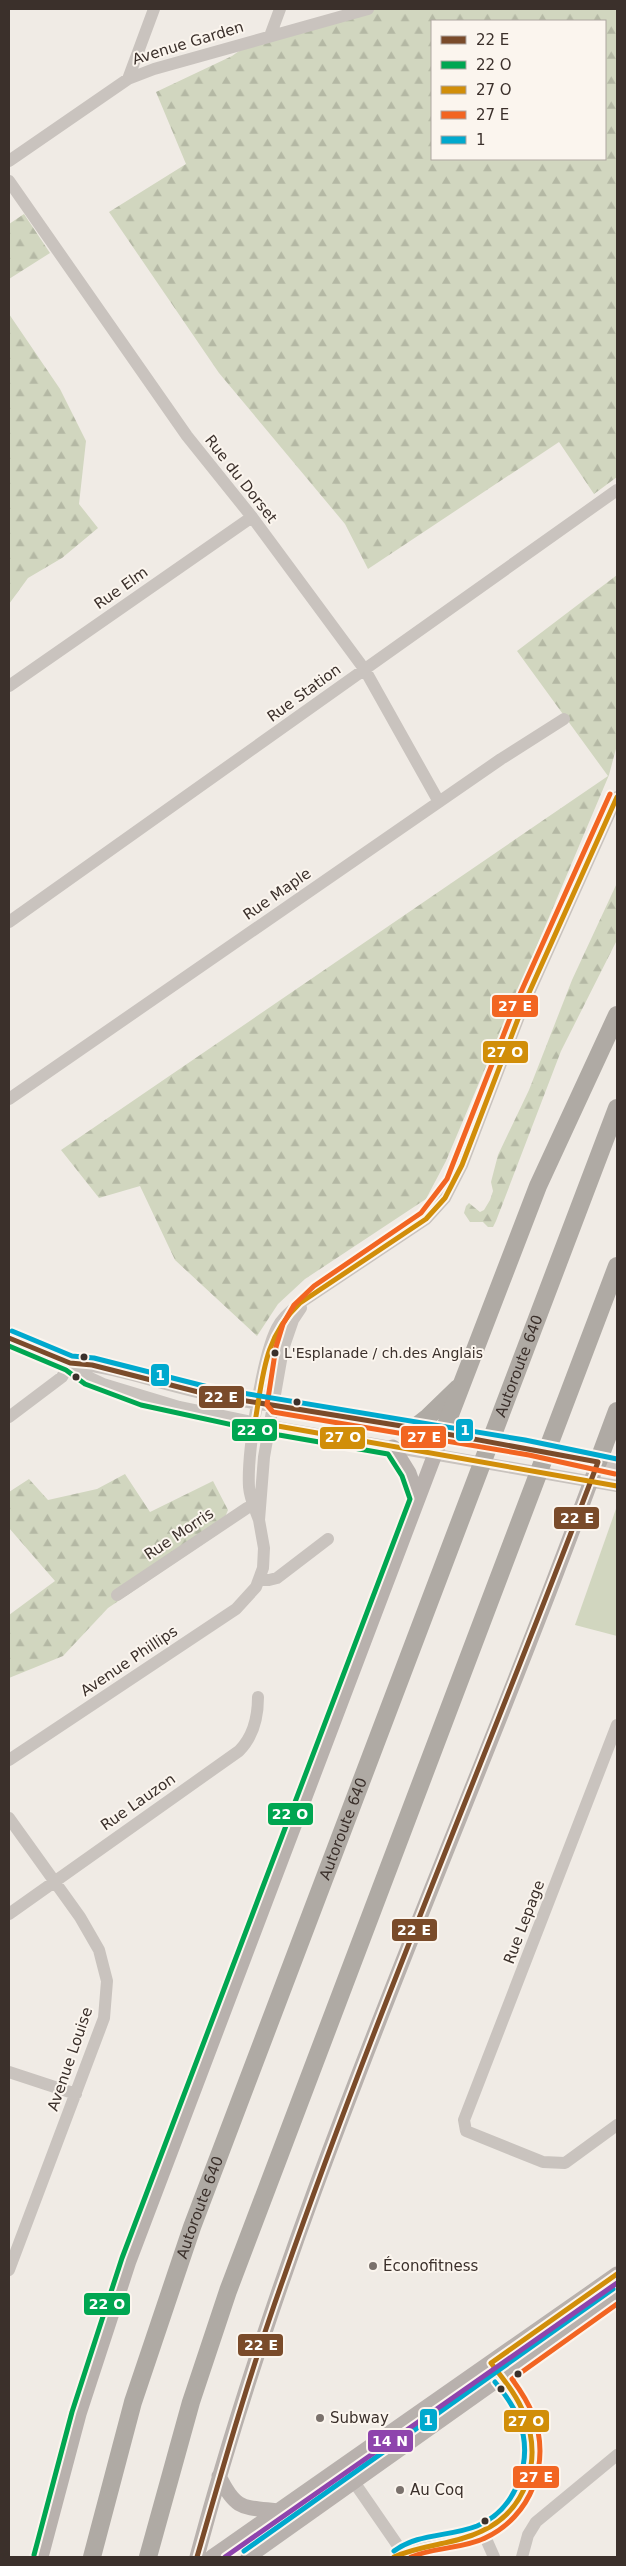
<svg xmlns="http://www.w3.org/2000/svg" width="626" height="2566" viewBox="0 0 626 2566" font-family="'DejaVu Sans',sans-serif">
	<defs>
		<pattern id="forest-firs" width="22" height="20" patternUnits="userSpaceOnUse" patternTransform="scale(1.25)"><rect width="22" height="20" fill="#d1d6bf"/><path d="M5 1l3.5 6h-7zM16 11l3.5 6h-7z" fill="#b4b8a4"/></pattern>
	</defs>
	<rect width="100%" height="100%" fill="#f0ebe5"/>
	<path fill="url(#forest-firs)" fill-rule="evenodd" d="M350 9H617V477L594 494 559 442 368 569 345 524 219 373 109 212 186 164 156 92 232 56 266 32ZM432 21H605V159H432Z
		M24 214 50 253 9 279V224Z
		M9 314 60 389 86 441 79 504 98 528 62 558 28 578 9 604Z
		M617 575V745L609 775 446 1161 426 1199 305 1279 278 1304 257 1336 175 1260 140 1186 99 1198 61 1150 608 776 517 651Z
		M617 883V940L561 1051 496 1221 493 1227H488L483 1222H470L464 1213 466 1206 469 1203 480 1212 484 1210 490 1200 493 1191 491 1182 498 1155 529 1090 572 980Z
		M125 1474 150 1512 213 1481 228 1510 218 1534 108 1608 63 1656 9 1678V1615L55 1581 9 1528V1492L29 1479 48 1500 97 1489Z"/>
	<path fill="#d1d6bf" d="M617 1506V1636L575 1625Z"/>
	<g fill="none" stroke-linecap="round" stroke-linejoin="round">
		<path stroke="#c9c3be" stroke-width="12" d="M270 36 280 9
			M128 79 154 9
			M9 161 128 79 154 69 368 9
			M9 181 187 436 252 517 365 670 439 802
			M9 686 252 517
			M9 922 617 490
			M9 1099 501 759 564 719
			M9 1338 70 1363 88 1377 103 1384 179 1407 281 1428 617 1486
			M70 1363C122 1368 173 1389 225 1398 356 1421 488 1437 617 1467
			M9 1417 62 1377 70 1363
			M259 1520C255 1509 250 1499 249 1487 247 1454 262 1357 277 1328 282 1318 291 1311 300 1303L426 1219 445 1198 462 1165 523 1006 617 797
			M259 1580H269L277 1578 328 1539
			M117 1595 247 1508 259 1503
			M617 1725 464 2120 466 2131 543 2162 565 2163 617 2125
			M9 1760 236 1609 256 1587 263 1568 264 1548 259 1520 264 1457 283 1349 293 1320 301 1308
			M9 1818 80 1917 99 1950 107 1981 104 2018 9 2270
			M9 1914 239 1751C253 1737 258 1716 258 1697
			M9 2072 76 2094
			M354 2482 403 2553
			M483 2532 494 2557
			M398 2557C413 2542 456 2540 477 2534 523 2520 543 2463 528 2421 520 2399 504 2381 491 2363
			M522 2557 528 2535 536 2522 617 2455"/>
		<path stroke="#b8b1ad" stroke-width="15" d="M393 1447 409 1473 418 1499
			M219 2476C236 2511 243 2507 279 2511
			M41 2557 79 2414 129 2261 443 1433
			M197 2557C297 2181 465 1827 598 1462
			M212 2557 617 2274
			M248 2557 617 2295"/>
		<g stroke="#afaaa4" stroke-width="18">
			<path d="M414 1428 428 1417 458 1388"/>
			<path d="M443 1433 538 1186 617 1015"/>
			<path d="M598 1462 617 1411"/>
			<path id="s1" d="M92 2557 133 2402 192 2227 617 1108"/>
			<path d="M148 2557 191 2402 228 2291 617 1266"/>
		</g>
		<g stroke="#fbf5ee" stroke-width="9">
			<path id="bus-1" d="M9 1338 70 1363 92 1365 210 1395 414 1428 598 1462C496 1734 380 2002 284 2277 251 2369 224 2463 197 2557"/>
		</g>
		<g stroke="#fbf5ee" stroke-width="9">
			<path id="bus-2" d="M9 1346 66 1370 85 1384 141 1405 279 1435 388 1454 402 1476 410 1499 122 2258 72 2412 34 2555"/>
		</g>
		<g stroke="#fbf5ee" stroke-width="9">
			<path id="bus-3" d="M617 797 523 1006 462 1165 445 1198 426 1219 300 1303C264 1337 263 1376 255 1422L617 1486
				M394 2557C422 2544 454 2545 482 2531 527 2510 543 2459 524 2414 517 2395 503 2379 491 2363L617 2274"/>
		</g>
		<g stroke="#fbf5ee" stroke-width="9">
			<path id="bus-4" d="M610 794 516 1003 447 1179 421 1213 314 1286 294 1305 283 1324 276 1347 267 1405 273 1412 529 1455 615 1474
				M411 2557C435 2547 462 2549 485 2538 531 2517 552 2462 533 2415 528 2402 520 2390 512 2379L617 2304"/>
		</g>
		<g stroke="#fbf5ee" stroke-width="9">
			<path id="bus-5" d="M12 1331 72 1356 94 1358 212 1388 525 1440 617 1459
				M244 2551 613 2289
				M394 2551C418 2533 449 2537 477 2526 517 2509 534 2460 519 2420 514 2406 504 2393 495 2382"/>
		</g>
		<g stroke="#fbf5ee" stroke-width="9">
			<path id="bus-6" d="M225 2557 617 2283"/>
		</g>
		<use href="#bus-1" stroke="#7a4b2a" stroke-width="5"/>
		<use href="#bus-2" stroke="#00a651" stroke-width="5"/>
		<use href="#bus-3" stroke="#d18e09" stroke-width="5"/>
		<use href="#bus-4" stroke="#f26522" stroke-width="5"/>
		<use href="#bus-5" stroke="#00a9ce" stroke-width="5"/>
		<use href="#bus-6" stroke="#8e44ad" stroke-width="5"/>
	</g>
	<g fill="#3b302b" stroke="#fbf5ee" stroke-width="2">
		<circle cx="275" cy="1353" r="4.5"/>
		<circle cx="84" cy="1357" r="4.5"/>
		<circle cx="76" cy="1377" r="4.5"/>
		<circle cx="297" cy="1402" r="4.5"/>
		<circle cx="518" cy="2374" r="4.5"/>
		<circle cx="501" cy="2389" r="4.5"/>
		<circle cx="485" cy="2521" r="4.5"/>
	</g>
	<g fill="#7a716c" stroke="#fbf5ee" stroke-width="2">
		<circle cx="373" cy="2266" r="5"/>
		<circle cx="320" cy="2418" r="5"/>
		<circle cx="400" cy="2490" r="5"/>
	</g>
	<g text-anchor="middle" dominant-baseline="central" stroke-width="4" stroke-linejoin="round" paint-order="stroke">
		<g font-size="14" fill="#3b302b" stroke="#fbf5ee" text-anchor="start">
			<text x="284" y="1353">L'Esplanade / ch.des Anglais</text>
		</g>
		<g font-size="15" fill="#3b302b" stroke="#fbf5ee">
			<text transform="translate(188 43) rotate(-17)">Avenue Garden</text>
			<text transform="translate(241 479) rotate(52)">Rue du Dorset</text>
			<text transform="translate(121 588) rotate(-35)">Rue Elm</text>
			<text transform="translate(304 693) rotate(-36)">Rue Station</text>
			<text transform="translate(277 894) rotate(-35)">Rue Maple</text>
			<text stroke="none"><textPath href="#s1" startOffset="1266">Autoroute 640</textPath></text>
			<text transform="translate(179 1534) rotate(-34)">Rue Morris</text>
			<text transform="translate(129 1661) rotate(-34)">Avenue Phillips</text>
			<text transform="translate(138 1802) rotate(-35)">Rue Lauzon</text>
			<text stroke="none"><textPath href="#s1" startOffset="771">Autoroute 640</textPath></text>
			<text transform="translate(524 1922) rotate(-69)">Rue Lepage</text>
			<text transform="translate(70 2059) rotate(-71)">Avenue Louise</text>
			<text stroke="none"><textPath href="#s1" startOffset="366">Autoroute 640</textPath></text>
		</g>
		<g font-size="15" fill="#3b302b" stroke="#fbf5ee" text-anchor="start">
			<text x="383" y="2266">Éconofitness</text>
			<text x="330" y="2418">Subway</text>
			<text x="410" y="2490">Au Coq</text>
		</g>
	</g>
	<g stroke="#fbf5ee" stroke-width="2">
		<rect x="491" y="994" width="48" height="24" rx="5" fill="#f26522"/>
		<rect x="482" y="1040" width="47" height="24" rx="5" fill="#d18e09"/>
		<rect x="150" y="1363" width="20" height="24" rx="5" fill="#00a9ce"/>
		<rect x="198" y="1385" width="47" height="24" rx="5" fill="#7a4b2a"/>
		<rect x="231" y="1418" width="47" height="24" rx="5" fill="#00a651"/>
		<rect x="455" y="1418" width="19" height="24" rx="5" fill="#00a9ce"/>
		<rect x="400" y="1425" width="47" height="24" rx="5" fill="#f26522"/>
		<rect x="319" y="1426" width="47" height="24" rx="5" fill="#d18e09"/>
		<rect x="553" y="1506" width="47" height="24" rx="5" fill="#7a4b2a"/>
		<rect x="267" y="1802" width="47" height="24" rx="5" fill="#00a651"/>
		<rect x="391" y="1918" width="47" height="24" rx="5" fill="#7a4b2a"/>
		<rect x="83" y="2292" width="48" height="24" rx="5" fill="#00a651"/>
		<rect x="237" y="2333" width="47" height="24" rx="5" fill="#7a4b2a"/>
		<rect x="419" y="2408" width="19" height="24" rx="5" fill="#00a9ce"/>
		<rect x="503" y="2409" width="47" height="24" rx="5" fill="#d18e09"/>
		<rect x="367" y="2429" width="47" height="24" rx="5" fill="#8e44ad"/>
		<rect x="512" y="2465" width="48" height="24" rx="5" fill="#f26522"/>
	</g>
	<g font-size="14" text-anchor="middle" font-weight="bold" fill="#fff">
		<text x="515" y="1011">27 E</text>
		<text x="505" y="1057">27 O</text>
		<text x="160" y="1380">1</text>
		<text x="221" y="1402">22 E</text>
		<text x="255" y="1435">22 O</text>
		<text x="465" y="1435">1</text>
		<text x="424" y="1442">27 E</text>
		<text x="343" y="1442">27 O</text>
		<text x="577" y="1523">22 E</text>
		<text x="290" y="1819">22 O</text>
		<text x="414" y="1935">22 E</text>
		<text x="107" y="2309">22 O</text>
		<text x="261" y="2350">22 E</text>
		<text x="428" y="2425">1</text>
		<text x="526" y="2426">27 O</text>
		<text x="390" y="2446">14 N</text>
		<text x="536" y="2482">27 E</text>
	</g>
	<rect width="626" height="2566" fill="none" stroke="#3b302b" stroke-width="20"/>
	<rect x="431" y="20" width="175" height="140" fill="#fbf5ee" stroke="#aea6a0"/>
	<rect x="441" y="36" width="25" height="8" fill="#7a4b2a" stroke="#aea6a0"/>
	<text x="476" y="45" font-size="15" fill="#3b302b">22 E</text>
	<rect x="441" y="61" width="25" height="8" fill="#00a651" stroke="#aea6a0"/>
	<text x="476" y="70" font-size="15" fill="#3b302b">22 O</text>
	<rect x="441" y="86" width="25" height="8" fill="#d18e09" stroke="#aea6a0"/>
	<text x="476" y="95" font-size="15" fill="#3b302b">27 O</text>
	<rect x="441" y="111" width="25" height="8" fill="#f26522" stroke="#aea6a0"/>
	<text x="476" y="120" font-size="15" fill="#3b302b">27 E</text>
	<rect x="441" y="136" width="25" height="8" fill="#00a9ce" stroke="#aea6a0"/>
	<text x="476" y="145" font-size="15" fill="#3b302b">1</text>
</svg>
